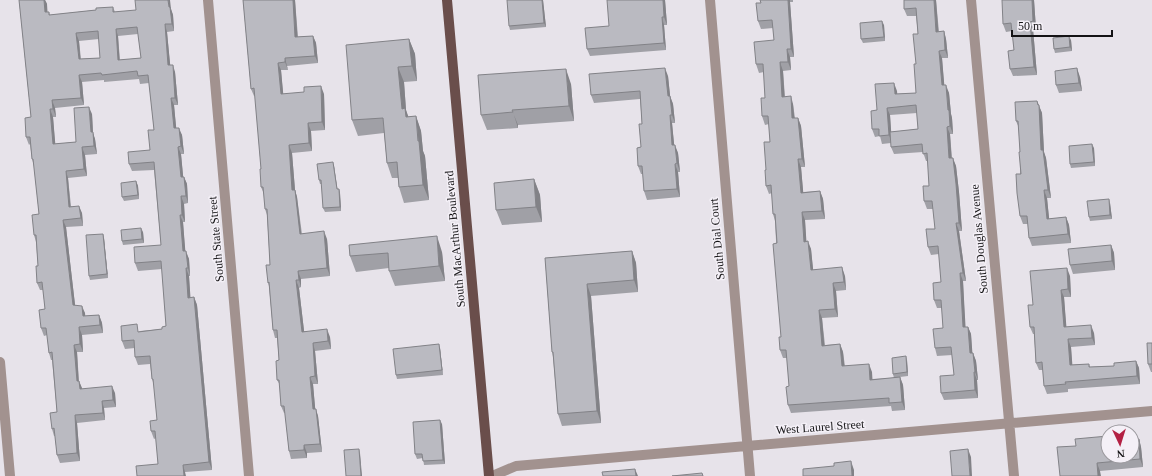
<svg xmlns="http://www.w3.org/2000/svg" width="1152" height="476" viewBox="0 0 1152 476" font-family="Georgia,serif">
	<rect width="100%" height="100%" fill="#e7e3ea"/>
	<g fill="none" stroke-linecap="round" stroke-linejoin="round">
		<path stroke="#a2928f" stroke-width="10" d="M208 0 249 476
			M710 0 750 476
			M971 0 1014 476
			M0 362 10 476
			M492 476 516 466 1152 411"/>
		<path stroke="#6a4e4b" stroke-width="10" d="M447 0 489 476"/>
	</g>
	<path fill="#a0a0a6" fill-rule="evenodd" d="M19 0H45L47 4V12H49L50 15 96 10 113 7 115 12 171 9 173 15 174 31 167 32 170 65 175 72 178 105H174L176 128 182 135 184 154H181L183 177H184L187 184 188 203 184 204 185 222H183L185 251 189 259 190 276H189L190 298 194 297 197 305 212 470 185 472 158 464 156 438 154 439 151 431 157 420 154 385 152 379 150 364 138 365 135 357V348L125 349 122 341 140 331 162 329 166 326 162 269 138 271 135 263 161 245 154 170 132 171 129 164 150 150 154 130 149 83 140 84 139 79 104 82V80L82 82 84 105 55 108 56 117H53L55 144 76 142 92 114 93 133 95 139 97 154 85 155 87 176 68 178 71 206 82 213 83 226 66 227 75 305 85 313V316L99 315 102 323 103 333 82 335 83 352H77L79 381 82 389 115 393 116 407 104 408 105 420 77 423 80 461 60 463 57 455 55 436H54L52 429 57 412 52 360H51L49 353 47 335 44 336 41 328 45 309 43 290H40L37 283 38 266 36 242 34 235 39 214 34 166 32 159 30 144 29 145 26 137 31 117ZM138 34 141 58 120 60 118 36ZM99 39 100 58 81 59 79 41Z
		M243 0H295L298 37 313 36 316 43 318 63 287 66 288 70H281L283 94H324L325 130 311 131 312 151 292 153 295 190 297 197 302 234 327 239 330 276 301 279V287L299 288 304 331 330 337 331 349 315 351 318 384H313L315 409 318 416 322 452 307 453V458L291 459 289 451 285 413H284L281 406 280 385 277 380 279 360 277 338H275L273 330 269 286 268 283 270 265 267 215 265 209 264 194 261 187V169L255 96H254L251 89Z
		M543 0 546 27 510 30 509 26Z
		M665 0 667 25H664L666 50 590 56 587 49 609 26Z
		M760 0H793V2H790L794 57H790L791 70 783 71 785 97 793 104 795 118H798L801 126 805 167H801L803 192 820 191 823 199 825 219 805 220 806 241 811 249 813 270 845 276 846 290 836 291 838 317 822 318 825 345 840 344 843 352 845 366 872 372V379L894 378 893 374 907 360 908 376 900 377 903 385 905 410 892 411 891 406 791 413 788 405 789 386 787 358H783L780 350 781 337 775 221 773 214 772 193 769 194 766 186V170L770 142 769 124 765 125 762 116 765 98 764 72 759 73 756 64 774 40 773 28 761 29 758 21 761 3Z
		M904 0H936L939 32 944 31 946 39 948 58H942L944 85 949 93 951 114 952 118 953 134H950L952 158 956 166 959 192 962 231H959L966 281H963L965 327H968L971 334 972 353H973L976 361 978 380H977L978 398 944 400 941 393 954 375 952 355 937 356 935 348 943 328 942 308H937L934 300 941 282 939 254 931 255 928 247 935 229 933 209H927L924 201 929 186 928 161H926L923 152 894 154 891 147V143L882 144 880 136 875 137 872 129 877 110 897 91V94L916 93V64L918 34 916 16H907L904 9ZM917 113 918 129 891 132 890 115Z
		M1034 0 1036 29H1033L1037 75 1013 76 1010 69 1014 50 1012 31 1006 32 1003 24Z
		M884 25 885 41 863 43 861 39Z
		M409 39 415 54 417 81 404 82 406 110 408 117 416 116 421 131 423 151 425 156 429 200 404 203 399 187 398 178H392L387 163 384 133 358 136 352 120Z
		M1071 40 1072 51 1055 53 1054 49Z
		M668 76 670 96 673 104 675 123H672L674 145 678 153 680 172H678L680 197 647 200 644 191 643 174H641L638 166 641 147 642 124 640 99 594 103 591 95Z
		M1080 77 1082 91 1059 93 1056 85Z
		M571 84 574 121 518 125V128L487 130 481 115Z
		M1037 101 1042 113 1044 152 1046 158 1051 198H1047L1049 219 1066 217 1069 225 1071 243 1032 246 1029 238 1028 224H1023L1020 216V152L1019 128 1016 121Z
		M1094 148 1095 166 1071 168 1070 164Z
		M334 166 337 189H339L340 193 341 211 325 212 323 208 322 184H320L319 180Z
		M534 179 540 195 542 222 502 225 496 210Z
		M136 181 138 186 139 199 124 201 122 197Z
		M1110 203 1112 219 1090 221 1089 217Z
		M143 232 144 243 123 245 122 241Z
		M103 234 104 238 108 278 90 280 89 276Z
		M349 245 442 252 445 281 395 286 389 271V268L356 272 350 256Z
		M1111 245 1114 253 1115 270 1073 274 1070 265Z
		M632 251 636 263 638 292 591 296 601 423 562 426 558 414 553 357 552 352 545 258Z
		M1070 276 1071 297H1064L1066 327 1094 333 1095 345 1071 347 1072 365 1089 364 1090 367 1114 366 1136 361 1139 368 1140 384 1068 389V392L1047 394 1044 386 1043 370H1039L1036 363 1034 334H1033L1030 327 1033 305Z
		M1152 343V372H1151L1148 364Z
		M440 348 443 375 397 379 396 375Z
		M442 424 445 464 424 465 423 458 417 459 415 454Z
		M1139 439 1141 447 1143 467 1100 471 1060 476 1108 456Z"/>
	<path fill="#828287" d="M44 0H45L47 4 48 20 45 12Z
		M168 0H170L171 9 173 15 174 31 172 24 169 7Z
		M293 0H295L298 45 295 37Z
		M542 0H543L546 27 544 23Z
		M663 0H665L667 25 664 17Z
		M788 0H790V2L794 57 791 49Z
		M934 0H936L939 40 936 32Z
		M1032 0H1034L1036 29 1033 21Z
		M662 17 664 25 666 50 664 43Z
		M882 21 884 25 885 41 884 37Z
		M1030 22 1033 29 1037 75 1034 67Z
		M165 24 167 32 171 73 168 65Z
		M116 29 118 36 120 68 118 60Z
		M944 31 946 39 948 58 945 50Z
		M76 33 79 41 81 67 79 59Z
		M313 36 316 43 318 63 315 56Z
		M1069 36 1071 40 1072 51 1070 47Z
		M409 39 415 54 417 81 412 66Z
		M787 49 790 57 791 70 788 62Z
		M939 51 942 58 945 93 942 85Z
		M285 58 288 70 285 62Z
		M780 62 783 71 785 105 782 97Z
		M278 63 281 70 284 102 281 94Z
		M173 65 175 72 178 105 175 98Z
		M398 67 404 82 406 110 411 124 412 132 402 109Z
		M665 68 668 76 671 104 668 96Z
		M1077 68 1080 77 1082 91 1079 83Z
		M566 69 571 84 574 121 569 106Z
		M79 75 82 82 84 105 81 98Z
		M894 83 897 91 898 102 895 94Z
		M946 85 949 93 951 114 952 118 953 134 950 126Z
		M321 86 324 94 325 130 322 122Z
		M670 96 673 104 675 123 672 115Z
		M791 96 793 104 795 126 792 118Z
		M171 98 174 105 177 136 174 128Z
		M52 100 55 108 56 117 53 109Z
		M1037 101 1042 113 1044 152 1046 158 1051 198 1048 190 1041 150Z
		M89 107 92 114 93 133 95 139 97 154 94 146 91 132Z
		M887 108 890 115 892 143 889 135Z
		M50 109 53 117 56 152 53 144Z
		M512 110 518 125V128L513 112Z
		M670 115 672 123 675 153 672 145Z
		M416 116 421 131 423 151 425 156 429 200 423 185Z
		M798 118 801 126 805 167 802 159Z
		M308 123 311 131 312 151 309 143Z
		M947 127 950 134 952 166 949 158Z
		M179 128 182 135 184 154 181 146Z
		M1092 144 1094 148 1095 166 1094 162Z
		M289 145 292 153 295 190 297 197 302 241 300 234 292 190Z
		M675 145 678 153 680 172 677 163Z
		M82 147 85 155 87 176 84 169Z
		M178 147 181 154 184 185 181 177Z
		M953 158 956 166 959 192 962 231 959 223Z
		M798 159 801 167 804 201 801 193Z
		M333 162 334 166 338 193 337 189Z
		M675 164 678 172 680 197 677 189Z
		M66 171 68 178 71 214 69 207Z
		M184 177 187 184 188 203 186 196Z
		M534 179 540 195 542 222 536 207Z
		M136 181 138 186 139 199 138 195Z
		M339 189 340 193 341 211 340 207Z
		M1044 190 1047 198 1050 227 1047 219Z
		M820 191 823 199 825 219 822 211Z
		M181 196 184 204 185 222 182 215Z
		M1109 199 1110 203 1112 219 1110 215Z
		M79 206 82 213 83 226 81 218Z
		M802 212 805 220 807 250 804 242Z
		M180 215 183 222 186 259 183 251Z
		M1066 217 1069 225 1071 243 1068 234Z
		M63 220 66 227 76 313 73 305Z
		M956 223 959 231 966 281 963 273Z
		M141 228 143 232 144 243 142 239Z
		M324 231 327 239 330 276 327 268Z
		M103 234 104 238 108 278 107 274Z
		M437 236 442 252 445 281 439 266Z
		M808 241 811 249 814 278 811 270Z
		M1111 245 1114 253 1115 270 1112 261Z
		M186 251 189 259 190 276 188 268Z
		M632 251 636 263 638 292 634 280Z
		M842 267 845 276 846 290 844 282Z
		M186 268 189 276 191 305 188 298Z
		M1067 268 1070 276 1071 297 1068 289Z
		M298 271 301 279V287L299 280Z
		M960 273 963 281 966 335 963 327Z
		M296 280 299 288 305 339 302 332Z
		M833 283 836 291 838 317 835 309Z
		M587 284 591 296 601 423 597 411Z
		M1061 290 1064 297 1067 334 1064 327Z
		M194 297 197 305 212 470 209 462Z
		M82 306 85 313 86 324 83 316Z
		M819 310 822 318 825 354 822 346Z
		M99 315 102 323 103 333 100 325Z
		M1091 325 1094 333 1095 345 1092 338Z
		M79 327 82 335 83 352 80 344Z
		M968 327 971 334 973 361 970 353Z
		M327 329 330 337 331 349 328 341Z
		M1068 339 1071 347 1073 373 1070 365Z
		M313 343 315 351 318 384 315 376Z
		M439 344 440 348 443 375 442 370Z
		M840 344 843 352 845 374 842 366Z
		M74 345 77 352 79 388 77 381Z
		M973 353 976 361 978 380 975 372Z
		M906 356 907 360 908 376 907 372Z
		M1136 361 1139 368 1140 384 1137 376Z
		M869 364 872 372 873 388 870 380Z
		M974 372 977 380 978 398 975 390Z
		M310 377 313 384 316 417 313 409Z
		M900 377 903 385 905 410 902 402Z
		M79 381 82 388 83 397 80 389Z
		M112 386 115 393 116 407 113 400Z
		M102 401 104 408 105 420 103 413Z
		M316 409 318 416 322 452 320 444Z
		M75 415 77 423 80 461 77 453Z
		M440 420 442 424 445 464 443 460Z
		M1139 439 1141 447 1143 467 1140 459Z
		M304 445 307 453V458L304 450Z
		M359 449 360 453 362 476H361Z
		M968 449 971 457 972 476H970Z
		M851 461 854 470V476H852Z
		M1097 463 1100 471 1101 476H1098Z
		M183 465 185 472 186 476H184Z
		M635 469 638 476H636Z"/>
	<path fill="#babac1" stroke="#828287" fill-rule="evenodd" d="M19 0H44L45 12H49V15L96 10V8L113 7V12L136 10 135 0H168L169 7H170L172 24H165L168 65H173L175 98H171L174 128H179L181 146 178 147 181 177H184L186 196H181L182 215H180L183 251H186L188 268H186L188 298 194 297 209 462 183 465 184 476H137L136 466 158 464 155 431H151L150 421 157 420 153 379H152L150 356 135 357 134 340 122 341 121 326 137 324 138 332 162 329V327L166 326 161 261 135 263 134 247 161 245 154 162 129 164 128 152 150 150 148 130H154L148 75 138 76 137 71 102 75 101 73 79 75 81 98 52 100 53 109H50L53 144 76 142 74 108 89 107 91 132H93L94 146 82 147 84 169 66 171 69 207 79 206 81 218 63 220 73 305 82 306 83 316 99 315 100 325 79 327 80 344 74 345 77 381H79L80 389 112 386 113 400 102 401 103 413 75 415 77 453 57 455 54 428 52 429 50 413 57 412 52 352 49 353 46 328H41L39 310 45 309 42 282 37 283 36 266H38L36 235H34L32 215 39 214 33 159H32L30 137H26L25 118 31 117ZM137 27 141 58 118 60 116 29ZM98 31 100 58 79 59 76 33Z
		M243 0H293L295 37 313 36 315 56 285 58V62L278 63 281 94 304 92V87L321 86 322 122 308 123 309 143 289 145 292 190H295L300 234 324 231 327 268 298 271 299 280H296L302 332 327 329 328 341 313 343 315 376 310 377 313 409H316L320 444 304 445V450L289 451 284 406H281L279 380H277L276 361 279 360 277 330H273L269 282 268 283 266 265H270L267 209H265L263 187H261L260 169H261L254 88 251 89Z
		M507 0H542L544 23 509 26Z
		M607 0H663L664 17H662L664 43 587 49 585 28 609 26Z
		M760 0H788L791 49H787L788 62H780L782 97 791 96 792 118H798L802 159H798L801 193 820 191 822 211 802 212 804 242 808 241 811 270 842 267 844 282 833 283 835 309 819 310 822 346 840 344 842 366 869 364 870 380 900 377 902 402 889 403V398L788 405 786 387 789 386 786 350H780L779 337H781L773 244 777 243 775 214H773L771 185 766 186 765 170H766L764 142H770L768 116H762L761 98H765L763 64H756L754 42 774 40 772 20 758 21 756 3H761Z
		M904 0H934L936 32 944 31 945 50 939 51 942 85H946L948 110H949L950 126 947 127 949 158H953L956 184 959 223H956L963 273H960L963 327H968L970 353H973L975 372H974L975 390 941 393 940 376 954 375 951 347 935 348 933 329 943 328 941 300H934L933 283 941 282 938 246 928 247 926 229H935L932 201H924L923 186H929L927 153 923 154 922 144 891 147 890 132 918 129 916 105 887 108 889 135 879 136V129H872L871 111 877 110 875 84 894 83 895 94 916 93 914 64H916L913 34H918L916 8 904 9Z
		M1002 0H1032L1033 21 1030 22 1034 67 1010 69 1008 51 1014 50 1011 23 1003 24Z
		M882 21 884 37 861 39 860 23Z
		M1069 36 1070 47 1054 49 1053 38Z
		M409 39 412 66 398 67 402 109 405 108 406 117 416 116 418 141H419L423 185 399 187 397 162 387 163 383 118 352 120 346 45Z
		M665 68 668 96H670L672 115H670L672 145H675L677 163 675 164 677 189 644 191 642 166H638L637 148 641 147 639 124H642L640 91 591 95 589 74Z
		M1077 68 1079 83 1056 85 1055 71Z
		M566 69 569 106 512 110 513 112 481 115 478 75Z
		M1037 101 1038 105H1039L1041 150H1043L1048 190H1044L1047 219 1066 217 1068 234 1029 238 1027 216H1020L1017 193 1016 174H1021L1019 152H1020L1018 121H1016L1015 102Z
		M1092 144 1094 162 1070 164 1069 146Z
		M333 162 337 189H339L340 207 323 208 321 180H319L317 164Z
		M534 179 536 207 496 210 494 183Z
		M136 181 138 195 122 197 121 183Z
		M1109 199 1110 215 1089 217 1087 201Z
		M141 228 142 239 122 241 121 230Z
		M103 234 107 274 89 276 86 235Z
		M437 236 439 266 389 271 388 253 350 256 349 245Z
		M1111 245 1112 261 1070 265 1068 249Z
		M632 251 634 280 587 284 597 411 558 414 553 352H552L545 258Z
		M1067 268 1068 289 1061 290 1064 327 1091 325 1092 338 1068 339 1070 365 1089 364V367L1114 366V363L1136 361 1137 376 1065 382 1066 384 1044 386 1042 362 1036 363 1034 327H1030L1028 305H1033L1030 271Z
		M1147 343H1152V364H1148Z
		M439 344 442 370 396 375 393 349Z
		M906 356 907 372 893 374 892 358Z
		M440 420 443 460 423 461 422 454H415L413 422Z
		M1108 436V456H1132V439H1139L1140 459 1097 463 1098 476H1060L1057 447 1076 446 1075 439Z
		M359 449 361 476H346L344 450Z
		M968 449 970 476H952L950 451Z
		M851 461 852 476H803V469L834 466V463Z
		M635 469 636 476H603L602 472Z
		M702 473 703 476H672Z"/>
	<g text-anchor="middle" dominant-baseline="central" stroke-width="3" stroke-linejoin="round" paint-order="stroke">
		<g font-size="12" fill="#141315" stroke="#f4f0f7">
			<text transform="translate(216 239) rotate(-95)">South State Street</text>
			<text transform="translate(455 239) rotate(-95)">South MacArthur Boulevard</text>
			<text transform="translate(717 239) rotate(-95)">South Dial Court</text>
			<text transform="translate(979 239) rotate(-95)">South Douglas Avenue</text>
			<text transform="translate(820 427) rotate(-4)">West Laurel Street</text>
		</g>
	</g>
	<g transform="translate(1120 444) rotate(176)"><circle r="19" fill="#f4f0f7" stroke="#9a989d"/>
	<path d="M0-3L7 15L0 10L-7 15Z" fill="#b32144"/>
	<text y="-6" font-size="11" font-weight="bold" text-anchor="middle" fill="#141315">N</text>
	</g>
	<path d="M1012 30v6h100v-6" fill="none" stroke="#141315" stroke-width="2"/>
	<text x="1018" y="30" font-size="12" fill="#141315" stroke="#f4f0f7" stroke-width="3" paint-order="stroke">50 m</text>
</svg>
